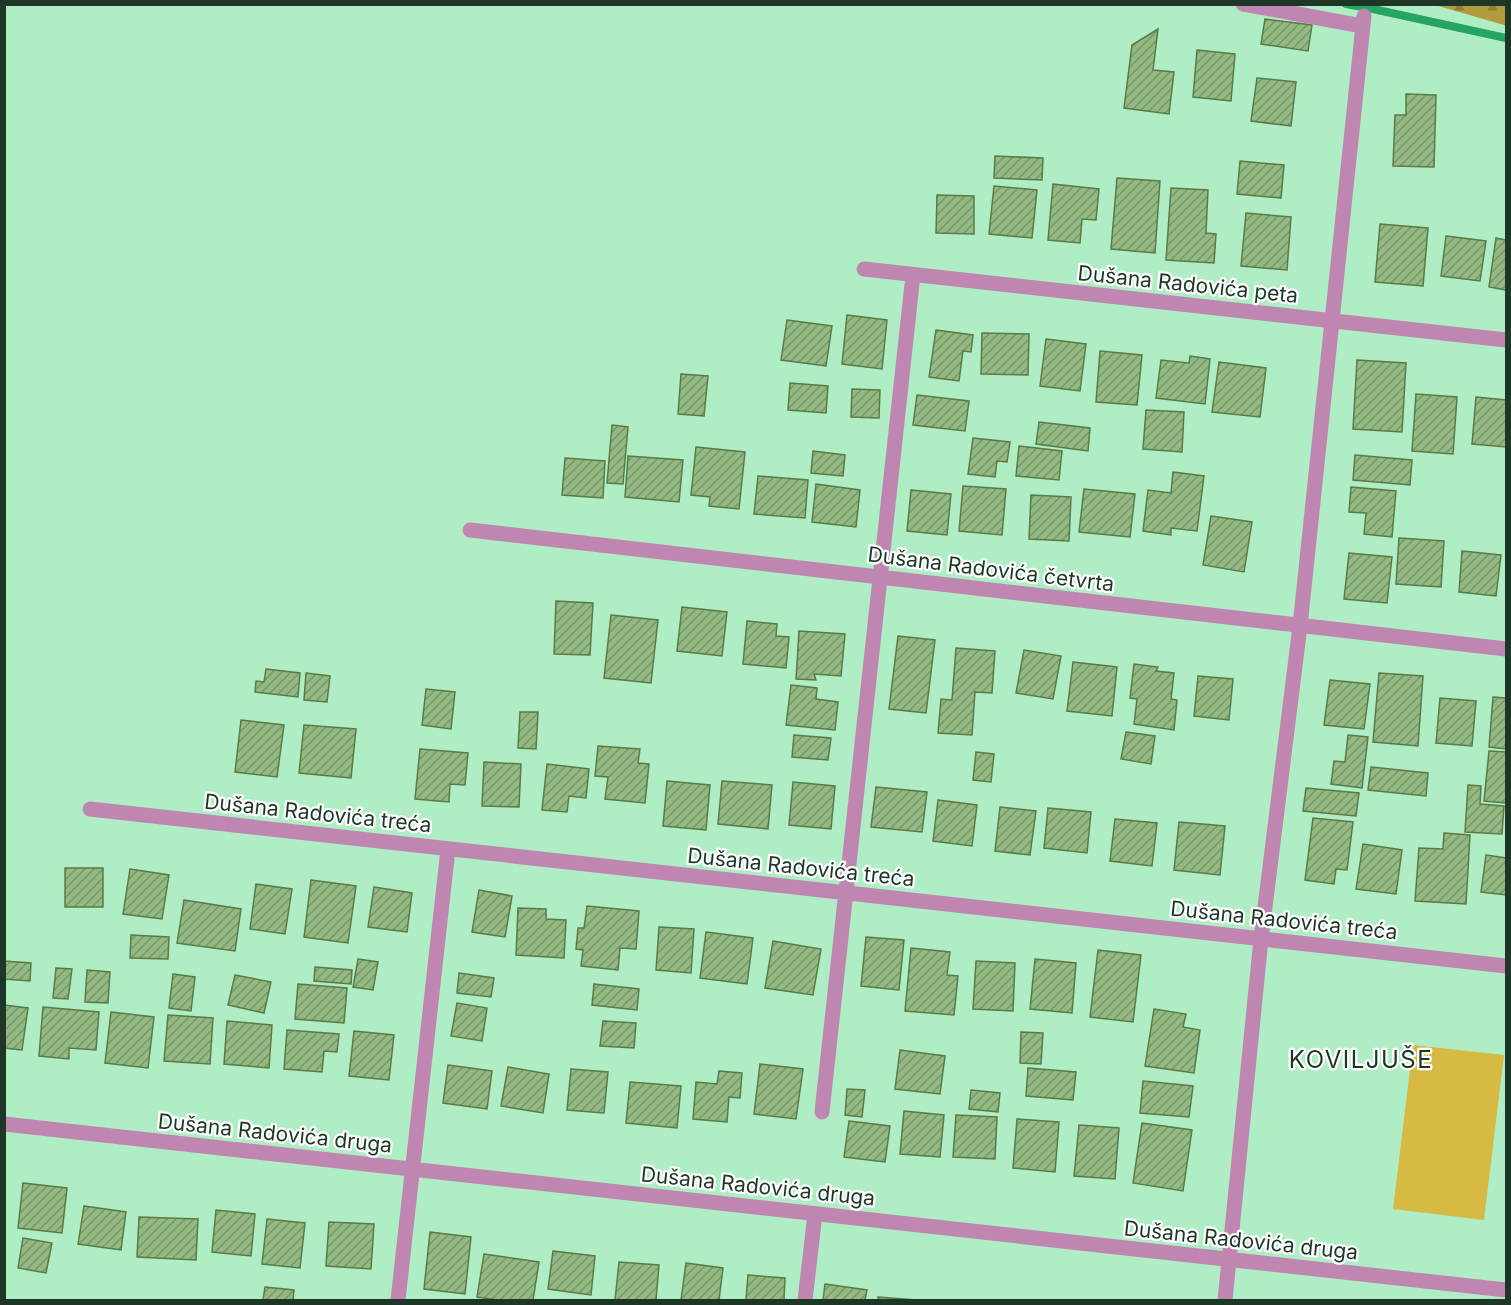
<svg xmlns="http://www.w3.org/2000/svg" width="1511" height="1305" viewBox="0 0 1511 1305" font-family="Inter,sans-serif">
	<defs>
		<pattern id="forest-firs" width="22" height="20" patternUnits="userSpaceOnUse" patternTransform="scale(1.5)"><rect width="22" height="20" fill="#b29b3d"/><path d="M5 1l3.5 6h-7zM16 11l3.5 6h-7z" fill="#907f33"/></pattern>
		<pattern id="building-hatch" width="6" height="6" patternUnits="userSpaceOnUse" patternTransform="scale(1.5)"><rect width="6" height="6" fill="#94b982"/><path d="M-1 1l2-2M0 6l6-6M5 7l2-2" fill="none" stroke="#78976a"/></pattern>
	</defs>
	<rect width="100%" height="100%" fill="#afeec4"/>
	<path fill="url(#forest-firs)" d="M1435 5H1506V26L1504 25Z"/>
	<path fill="#d6ba43" d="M1413 1045 1504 1055 1484 1220 1393 1209Z"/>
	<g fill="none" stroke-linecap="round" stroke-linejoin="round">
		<path stroke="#25a463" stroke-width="8" d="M1346 4 1373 9 1506 38"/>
	</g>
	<path fill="url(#building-hatch)" stroke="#597b47" stroke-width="1.5" d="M1265 19 1312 25 1308 51 1261 44Z
		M1158 29 1153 70 1174 72 1169 114 1124 108 1132 45Z
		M1197 50 1235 54 1231 101 1193 97Z
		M1257 78 1296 82 1291 126 1251 121Z
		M1406 94 1436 95 1434 167 1393 166 1395 115H1406Z
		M995 156 1043 158 1042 180 994 178Z
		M1240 161 1284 165 1281 198 1237 194Z
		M1117 178 1160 181 1155 253 1111 249Z
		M1053 184 1099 189 1096 220 1082 219 1080 243 1048 240Z
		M994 186 1037 190 1032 238 989 234Z
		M1171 188 1208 190 1206 233 1216 234 1214 263 1166 260Z
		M937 195 974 196V234L936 233Z
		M1246 213 1291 217 1287 270 1241 266Z
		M1380 224 1428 228 1423 286 1375 282Z
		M1446 236 1486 241 1480 281 1441 276Z
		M1496 238 1506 240V290L1489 287Z
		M847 315 887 320 882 369 842 364Z
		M787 320 832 326 826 366 781 360Z
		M936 330 973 335 971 352 963 351 959 381 929 377Z
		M982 333 1029 334 1028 375 981 374Z
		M1046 339 1086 344 1080 391 1040 386Z
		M1100 351 1142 355 1137 405 1096 402Z
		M1190 356 1210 359 1205 404 1156 398 1161 360 1189 363Z
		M1357 360 1406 363 1402 432 1353 429Z
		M1219 362 1266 368 1260 417 1212 412Z
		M681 374 708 376 704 416 678 414Z
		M790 383 828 386 826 413 788 410Z
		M852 389 880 390 879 418 851 417Z
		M1416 394 1457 397 1453 454 1412 451Z
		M917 395 969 401 965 431 913 425Z
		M1476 397 1506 400V447L1472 444Z
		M1146 410 1184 412 1182 452 1143 449Z
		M1039 422 1090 428 1088 451 1036 444Z
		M612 425 628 427 623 484 607 483Z
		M973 438 1010 442 1007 462 997 461 995 477 968 474Z
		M1019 446 1062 451 1059 480 1016 476Z
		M696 447 745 452 739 509 709 506 710 497 691 495Z
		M813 451 845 455 843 476 811 473Z
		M1355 455 1412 460 1410 485 1353 480Z
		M628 456 683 460 679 502 625 497Z
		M565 458 605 461 603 498 562 495Z
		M1173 472 1204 476 1197 531 1171 528V535L1143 531 1148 490 1171 493Z
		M758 476 808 480 805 518 754 514Z
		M816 484 860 490 856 527 812 522Z
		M963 486 1006 489 1002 535 959 531Z
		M1351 487 1396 491 1392 537 1364 534 1366 513 1349 512Z
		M1084 489 1135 494 1130 537 1079 532Z
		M911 490 951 494 947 535 907 531Z
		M1031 495 1071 497 1069 541 1029 539Z
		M1211 516 1252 522 1244 572 1203 565Z
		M1399 538 1444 541 1441 587 1396 584Z
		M1462 551 1501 555 1496 596 1459 592Z
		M1349 553 1392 557 1387 603 1344 599Z
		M556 601 593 603 590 655 554 654Z
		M682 607 727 612 722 656 677 651Z
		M611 615 658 620 651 683 604 678Z
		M747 621 777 624 776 636 789 637 786 668 743 664Z
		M799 631 845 634 841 676 814 674 816 680 796 679Z
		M898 636 935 640 926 713 889 709Z
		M956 648 995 651 992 693 975 692 972 735 938 733 941 699 952 700Z
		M1024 650 1061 656 1053 699 1016 693Z
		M1073 662 1117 667 1112 716 1067 711Z
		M1134 664 1158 667 1156 671 1174 673 1171 699 1177 700 1174 730 1134 724 1137 699 1130 698Z
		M266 669 300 673 298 697 255 692 256 681 264 682Z
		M306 673 330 676 327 702 304 700Z
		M1379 673 1423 676 1418 746 1373 742Z
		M1198 676 1233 679 1229 720 1194 716Z
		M1330 680 1370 684 1364 729 1324 725Z
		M791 685 817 688 816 699 838 702 835 730 786 725Z
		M426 689 455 692 451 729 422 725Z
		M1493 697 1506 698V749L1489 747Z
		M1440 698 1476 701 1472 746 1436 743Z
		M520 712H538L536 749 518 748Z
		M241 720 284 725 277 777 235 772Z
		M304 725 356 729 351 778 299 773Z
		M1126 732 1155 736 1151 764 1121 759Z
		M794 735 831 738 828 760 792 757Z
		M1348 735 1368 737 1362 788 1331 784 1334 761 1345 762Z
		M598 746 640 749 638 763 649 764 645 803 605 799 608 777 595 776Z
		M420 749 468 753 465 785 450 784 449 802 415 799Z
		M1489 751 1506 752V803L1484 801Z
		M976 752 994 754 991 782 973 780Z
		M484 762 521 764 519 807 482 806Z
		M547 764 589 769 586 798 569 796 567 812 542 810Z
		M1371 767 1428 773 1426 796 1368 790Z
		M667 781 710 785 706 830 663 826Z
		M722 781 772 785 768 829 718 824Z
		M793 782 835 786 831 829 789 825Z
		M1468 785 1481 786 1480 804 1504 806 1502 834 1465 832Z
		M876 787 927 792 922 832 871 827Z
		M1306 788 1359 793 1356 816 1303 811Z
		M938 800 977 805 972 846 933 841Z
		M1000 807 1036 811 1030 855 995 851Z
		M1048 808 1091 812 1087 853 1044 848Z
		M1313 818 1353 822 1347 870 1336 869 1334 884 1305 880Z
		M1115 819 1157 823 1152 866 1110 861Z
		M1179 822 1225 826 1220 875 1174 870Z
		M1444 833 1470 835 1466 904 1415 901 1419 848 1443 849Z
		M1363 844 1402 850 1396 894 1356 889Z
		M1486 855 1506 858V895L1481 892Z
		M65 868H103V907H65Z
		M130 869 169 875 162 919 123 914Z
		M311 880 356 886 348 943 304 937Z
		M256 884 292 889 285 934 250 929Z
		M374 887 412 893 407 932 368 927Z
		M479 890 512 896 505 937 472 932Z
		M184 900 241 909 235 951 177 943Z
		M587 906 639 911 636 949 620 948 618 970 581 966 583 950 576 949 578 928H584Z
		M518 908 546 909V919L566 920 564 958 516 955Z
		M659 927 694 929 691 973 656 970Z
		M706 932 753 938 747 984 700 978Z
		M131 935 169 937 168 959 130 958Z
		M866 937 904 940 899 990 861 986Z
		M773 941 821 949 813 995 765 988Z
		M911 948 950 952 947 975 958 976 954 1015 905 1011Z
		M1098 950 1141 955 1133 1022 1090 1017Z
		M358 959 378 962 373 990 353 987Z
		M1035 959 1076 963 1072 1013 1030 1009Z
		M4 961 31 963 30 981 4 979Z
		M976 961 1015 963 1013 1011 973 1009Z
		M315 967 352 970 351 984 314 981Z
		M56 968 72 969 68 999 53 998Z
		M87 970 110 972 108 1003 85 1002Z
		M459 973 494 978 491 997 457 993Z
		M173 974 195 977 191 1011 169 1008Z
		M235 975 271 982 264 1013 228 1005Z
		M298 984 347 988 344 1023 295 1019Z
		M594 984 639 989 637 1010 592 1005Z
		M457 1003 487 1008 482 1041 451 1036Z
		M4 1005 28 1008 22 1050 4 1048Z
		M43 1007 99 1012 96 1050 69 1048V1059L39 1056Z
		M1154 1009 1186 1014 1183 1027 1200 1030 1194 1073 1145 1066Z
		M111 1012 154 1017 148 1068 105 1063Z
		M168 1015 213 1018 210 1064 164 1061Z
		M227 1021 272 1025 269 1068 224 1064Z
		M603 1021 636 1023 634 1048 600 1046Z
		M287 1030 339 1034 337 1052 324 1051 322 1072 284 1069Z
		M354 1031 394 1035 389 1080 349 1076Z
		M1021 1032 1043 1033 1041 1064 1020 1063Z
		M900 1050 945 1056 940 1094 895 1089Z
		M760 1064 803 1069 796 1119 754 1114Z
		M448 1065 492 1071 487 1109 443 1103Z
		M508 1067 549 1074 543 1113 501 1106Z
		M1028 1068 1076 1072 1073 1100 1026 1096Z
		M571 1069 608 1072 604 1113 567 1110Z
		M719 1071 742 1073 740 1098 729 1097 727 1122 693 1119 696 1082 717 1084Z
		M1143 1081 1193 1086 1189 1117 1140 1113Z
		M630 1082 681 1086 677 1128 626 1123Z
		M847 1089 865 1090 862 1117 845 1115Z
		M971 1090 1000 1093 998 1112 969 1109Z
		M904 1111 944 1115 940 1157 900 1154Z
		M956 1115 997 1117 995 1159 953 1157Z
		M1017 1119 1059 1122 1055 1172 1013 1168Z
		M849 1121 890 1126 885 1162 844 1157Z
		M1142 1123 1192 1130 1183 1191 1133 1183Z
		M1079 1125 1119 1128 1115 1179 1074 1176Z
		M23 1183 67 1188 62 1233 18 1228Z
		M84 1206 126 1212 121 1250 78 1244Z
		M216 1210 255 1214 251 1256 212 1252Z
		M139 1217 198 1219 196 1260 137 1257Z
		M267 1219 305 1223 300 1268 262 1264Z
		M329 1222 374 1224 371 1269 326 1266Z
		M430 1232 471 1237 465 1294 424 1289Z
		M23 1238 52 1243 46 1273 18 1268Z
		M553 1251 595 1256 591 1295 548 1289Z
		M484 1254 539 1262 533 1300H498L477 1297Z
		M619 1262 659 1265 656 1300H615Z
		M686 1263 723 1268 719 1300H681Z
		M748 1275 785 1278 784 1300H746Z
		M825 1284 867 1290 865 1300H823Z
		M265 1287 294 1290 293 1300H263Z
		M878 1297 917 1300H878Z"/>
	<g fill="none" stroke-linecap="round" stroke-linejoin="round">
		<path stroke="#c086b2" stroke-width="15" d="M1243 4 1362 26
			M864 269 1506 340
			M470 530 1506 649
			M90 809 1506 966
			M822 1112 913 275
			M4 1124 1506 1290
			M398 1300 448 849
			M805 1300 815 1214
			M1225 1300 1261 939 1300 626 1364 16"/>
	</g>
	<g text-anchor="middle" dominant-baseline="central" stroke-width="4.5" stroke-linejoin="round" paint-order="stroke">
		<g font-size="21" fill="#1d3626" stroke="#fefefe">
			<text transform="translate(1188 284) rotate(6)">Dušana Radovića peta</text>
			<text transform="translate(991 569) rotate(7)">Dušana Radovića četvrta</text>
			<text transform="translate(318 813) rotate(6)">Dušana Radovića treća</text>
			<text transform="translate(801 867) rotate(6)">Dušana Radovića treća</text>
			<text transform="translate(1284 920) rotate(6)">Dušana Radovića treća</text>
			<text transform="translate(275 1133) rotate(6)">Dušana Radovića druga</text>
			<text transform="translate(758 1186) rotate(6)">Dušana Radovića druga</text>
			<text transform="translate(1241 1240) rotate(6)">Dušana Radovića druga</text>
		</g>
		<g font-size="24" letter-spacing="1.5" fill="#1d3626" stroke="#fefefe">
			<text x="1361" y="1059">KOVILJUŠE</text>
		</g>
	</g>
	<rect width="1511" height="1305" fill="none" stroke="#1d3626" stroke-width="12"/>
</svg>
